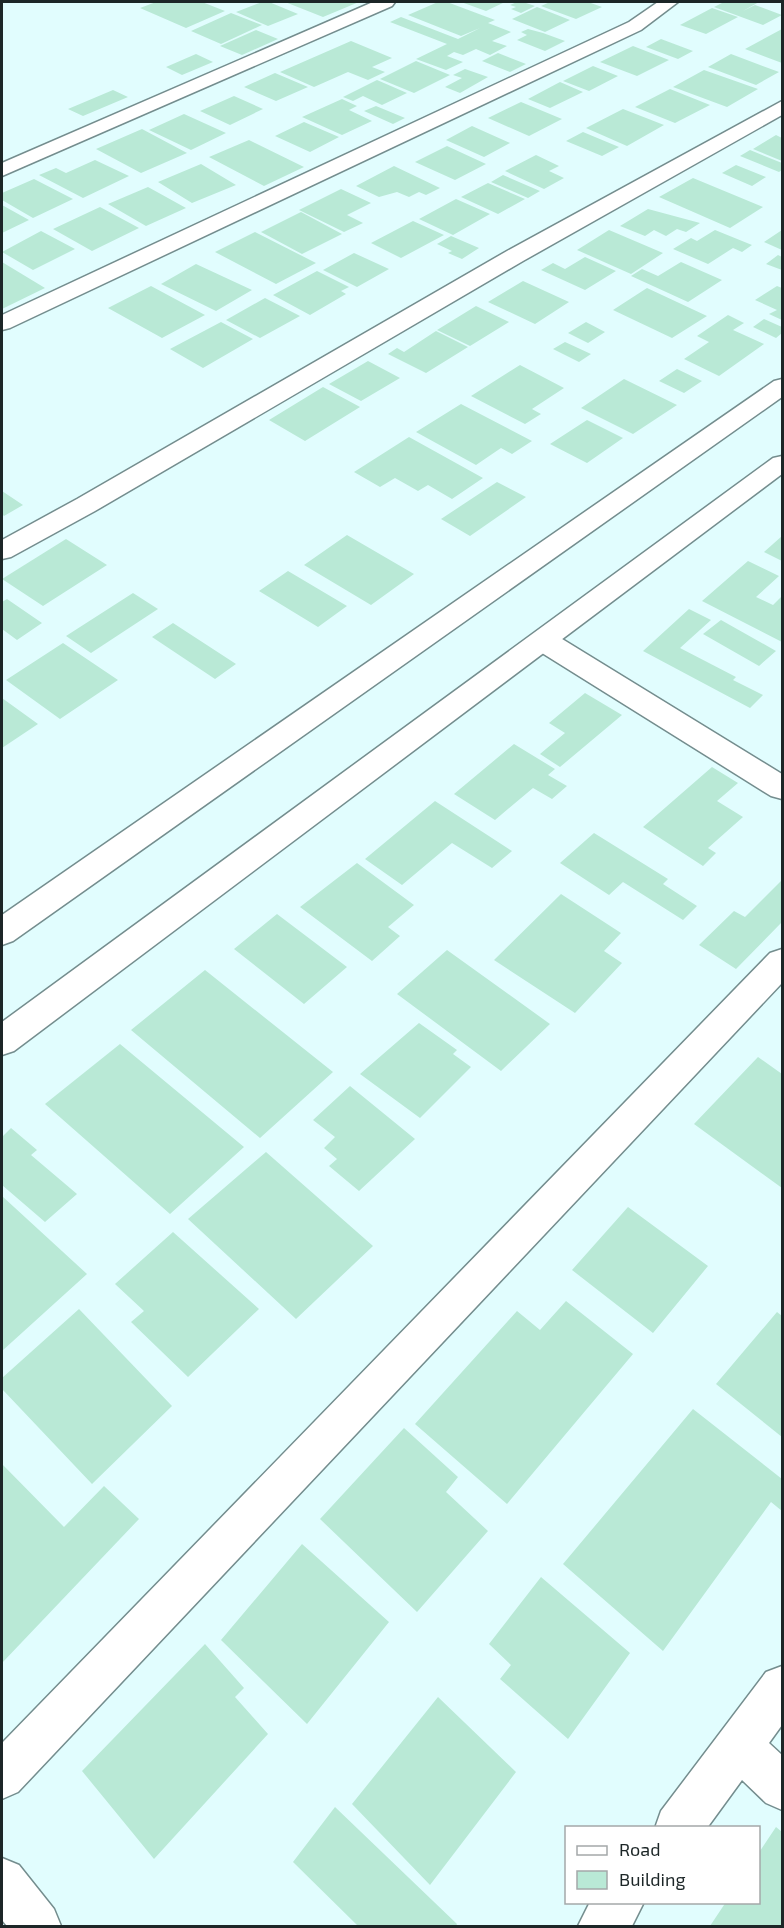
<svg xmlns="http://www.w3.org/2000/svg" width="784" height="1928" viewBox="0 0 784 1928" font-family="'Exo 2',sans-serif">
	<rect width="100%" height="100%" fill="#e1fdfe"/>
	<path fill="#b9e9d6" d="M156 2H202L225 11 186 28 140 8Z
		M262 2H269L298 14 268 26 236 12Z
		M285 2H359L323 17Z
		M438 2H447L495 20 488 23 511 32 492 41 507 46 490 55 476 49 463 55 454 52 447 56 463 62 446 70 416 59 447 44 390 22 401 17 458 39 480 28 461 36 408 15Z
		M461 2H505L486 11Z
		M517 2H523L535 6 521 13 511 9 516 7 510 5Z
		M550 2H588L602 7 576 19 541 6Z
		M724 2H759L743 11 755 5 782 15 763 25 714 7Z
		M537 7 570 20 545 32 512 19Z
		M712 8 738 17 706 34 680 25Z
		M231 13 262 25 221 44 191 31Z
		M528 29 543 33 565 41 545 51 517 40 527 35 521 32Z
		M782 29V63L745 49Z
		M256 30 278 39 242 55 220 46Z
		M661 39 693 51 678 59 646 47Z
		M351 41 392 58 372 67 385 72 368 80 348 72 314 87 280 72Z
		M633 46 669 60 637 76 600 62Z
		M498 53 526 64 510 72 482 61Z
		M196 54 213 62 182 75 166 67Z
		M731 54 779 72 756 85 708 67Z
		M416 61 450 75 414 93 380 79Z
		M593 66 618 76 589 91 563 81Z
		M465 69 488 77 460 93 445 87 462 78 453 75Z
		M704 70 758 89 727 107 673 87Z
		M275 73 308 87 276 101 244 87Z
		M377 80 407 93 382 105 363 96 353 101 343 97Z
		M560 82 583 92 550 108 528 99Z
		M670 89 710 105 675 123 635 107Z
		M113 90 128 97 83 116 68 109Z
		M234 96 263 109 230 125 200 111Z
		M342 99 357 106 349 110 372 121 342 135 302 117Z
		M521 102 562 119 529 136 488 118Z
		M376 106 405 118 393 124 364 111Z
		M623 109 664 125 627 146 586 128Z
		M184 114 226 133 191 150 149 130Z
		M304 122 339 137 310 152 275 136Z
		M472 126 510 143 484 157 446 140Z
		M142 129 187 153 141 173 96 149Z
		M583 132 619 147 602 156 566 141Z
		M776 135 782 138V161L753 149Z
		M249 140 304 167 264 186 209 157Z
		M447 146 486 164 455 180 415 162Z
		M750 150 782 163V170L779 172 740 156Z
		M536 155 559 166 549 171 564 178 544 189 505 171Z
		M95 160 129 176 83 198 39 175 56 168 66 173Z
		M201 164 236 185 192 203 158 182Z
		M736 165 766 177 752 186 722 173Z
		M394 166 440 188 426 195 419 192 409 197 397 192 379 197 356 186Z
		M503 175 540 191 528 198 491 182Z
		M693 178 763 207 730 228 659 197Z
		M34 179 73 199 33 218 2 200V193Z
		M488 183 525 199 498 214 461 197Z
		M148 187 186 208 146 226 108 204Z
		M341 189 371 203 347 215 363 223 344 232 299 210Z
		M456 199 490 214 453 235 419 219Z
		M2 205 29 220 2 233Z
		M100 207 139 228 92 251 53 229Z
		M648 209 700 223 686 232 677 229 666 236 654 230 645 236 620 226Z
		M301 212 342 234 302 254 261 232Z
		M413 221 444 235 401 258 371 243Z
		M609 230 663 253 631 274 577 250Z
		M715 230 752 245 742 252 733 248 708 264 673 249 691 238 697 241Z
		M782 230V250L764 242Z
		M41 231 75 249 33 270 2 252Z
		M255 232 316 263 276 284 215 252Z
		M451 236 479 248 462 259 448 253 452 251 437 244Z
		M354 253 389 269 357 287 323 270Z
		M778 255 782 257V270L766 264Z
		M585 257 616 271 585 290 541 270 553 263 565 269Z
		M2 262 45 288 2 309Z
		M681 262 722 280 688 302 631 276 642 269 658 276Z
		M196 264 252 290 216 311 161 284Z
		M317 271 349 287 341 291 346 294 310 315 273 295Z
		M523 281 569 302 535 324 488 302Z
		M151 286 205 315 162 338 108 308Z
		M777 286 782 288V320L769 314 777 310 755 300Z
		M647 288 707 316 672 338 613 310Z
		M265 298 300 316 260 338 226 320Z
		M476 306 509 322 470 346 437 330Z
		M728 315 744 323 733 330 764 344 719 376 684 359 709 342 697 336Z
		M764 319 782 327V333L776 338 753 327Z
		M221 322 253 339 203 368 170 349Z
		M586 322 605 332 588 343 568 333Z
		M436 331 468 347 426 373 388 354 397 348 404 352Z
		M565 342 591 354 579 362 553 349Z
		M368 361 400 378 361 401 329 384Z
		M520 365 564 388 532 409 541 414 525 424 471 396Z
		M677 369 702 381 684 393 659 381Z
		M624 379 677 405 633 434 581 408Z
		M323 387 360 407 305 441 269 420Z
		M461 404 532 441 512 454 501 448 476 465 416 432Z
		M587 420 623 438 587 463 550 444Z
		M409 437 483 478 452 499 428 485 418 491 395 478 380 487 354 472Z
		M497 482 526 497 470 536 441 519Z
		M2 491 23 505 4 516 2 514Z
		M347 535 414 574 371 605 304 565Z
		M782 536V561L764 552Z
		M66 539 107 565 43 606 2 579Z
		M748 561 779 576 756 597 773 605 782 596V642L702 601Z
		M288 571 347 606 318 627 259 591Z
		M133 593 158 609 91 653 66 636Z
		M7 599 42 623 17 640 2 629V602Z
		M689 609 711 620 680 648 736 677 733 680 763 695 750 708 643 651Z
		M721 620 776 651 759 666 703 634Z
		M173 623 236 664 215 679 152 637Z
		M63 643 118 680 60 719 6 680Z
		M585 693 622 715 560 767 540 754 565 733 549 723Z
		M2 698 38 724 2 748Z
		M514 744 555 769 548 775 567 786 552 799 533 788 495 820 454 794Z
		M712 767 738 783 717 801 743 817 708 848 716 853 703 866 643 827Z
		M435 801 512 851 492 868 452 843 402 885 365 859Z
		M594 833 668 879 663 884 697 906 683 920 623 882 609 895 560 863Z
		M357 863 414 905 388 927 400 936 372 961 300 907Z
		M782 880V922L736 969 699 945 734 911 745 917Z
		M561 894 621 933 604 951 622 963 575 1013 494 960Z
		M277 914 347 967 304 1004 234 949Z
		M447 950 550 1024 501 1071 397 994Z
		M205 970 333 1072 260 1138 131 1030Z
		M419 1023 457 1050 453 1054 471 1067 420 1118 360 1074Z
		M120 1044 244 1147 170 1214 45 1104Z
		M758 1057 782 1074V1188L694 1124Z
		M350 1086 415 1139 359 1191 329 1166 337 1159 324 1148 335 1137 313 1120Z
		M11 1128 37 1150 31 1155 77 1194 45 1222 2 1185V1137Z
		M266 1152 373 1246 296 1319 188 1219Z
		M2 1196 87 1274 2 1351Z
		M628 1207 708 1266 653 1333 572 1270Z
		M173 1232 259 1309 188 1377 131 1322 144 1311 115 1284Z
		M566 1301 633 1354 507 1504 415 1424 517 1311 540 1330Z
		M79 1309 172 1406 92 1484 2 1389V1378Z
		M777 1312 782 1316V1437L716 1384Z
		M693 1409 782 1479V1511L771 1502 663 1651 563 1564Z
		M404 1428 458 1477 446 1492 488 1531 417 1612 320 1519Z
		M2 1464 64 1527 104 1486 139 1519 2 1663Z
		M302 1544 389 1622 307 1724 221 1640Z
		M541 1577 630 1653 568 1739 500 1679 511 1665 489 1644Z
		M205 1644 244 1688 235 1697 268 1734 154 1859 82 1771Z
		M438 1697 516 1772 430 1885 352 1804Z
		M335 1807 457 1924 456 1926H358L293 1862Z
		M776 1827 782 1832V1926H710L726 1902H758V1854Z"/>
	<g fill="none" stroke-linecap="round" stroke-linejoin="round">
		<g stroke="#748d8e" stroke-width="3">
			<path id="street" d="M373 2H395L392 6 2 176V163Z
				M658 2H678L641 30 10 328 2 330V315L629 22Z
				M782 101V115L523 261 95 511 11 557 2 559V540L77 499 507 251Z
				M544 632 554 634 782 774V799L771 796 534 648 530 641 534 634Z
				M782 949V983L18 1792 2 1799V1743L770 953Z
				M782 1666V1725L769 1743 782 1755V1810L766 1803 742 1780 707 1828H655L661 1811 766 1672Z
				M2 1858 19 1865 54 1909 61 1926H7L2 1920Z
				M590 1902H644L632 1926H578Z"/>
		</g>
		<g stroke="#748d8e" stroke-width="3">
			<path id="secondary" d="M782 379V397L13 941 2 945V915L774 381Z
				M782 456V474L14 1051 2 1055V1022L773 458Z"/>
		</g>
		<use href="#street" fill="#fff" fill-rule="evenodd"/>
		<use href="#secondary" fill="#fff" fill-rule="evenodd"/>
	</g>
	<rect width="784" height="1928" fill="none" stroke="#1c2627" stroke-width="6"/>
	<rect x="565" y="1826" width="195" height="78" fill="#ffffff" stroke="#a4a8a9" stroke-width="1.5"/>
	<rect x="577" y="1846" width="30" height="9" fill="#ffffff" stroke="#a4a8a9" stroke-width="1.5"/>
	<text x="619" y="1856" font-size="18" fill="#1c2627">Road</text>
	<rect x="577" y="1871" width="30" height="18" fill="#b9e9d6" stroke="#a4a8a9" stroke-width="1.5"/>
	<text x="619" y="1886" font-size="18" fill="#1c2627">Building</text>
</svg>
